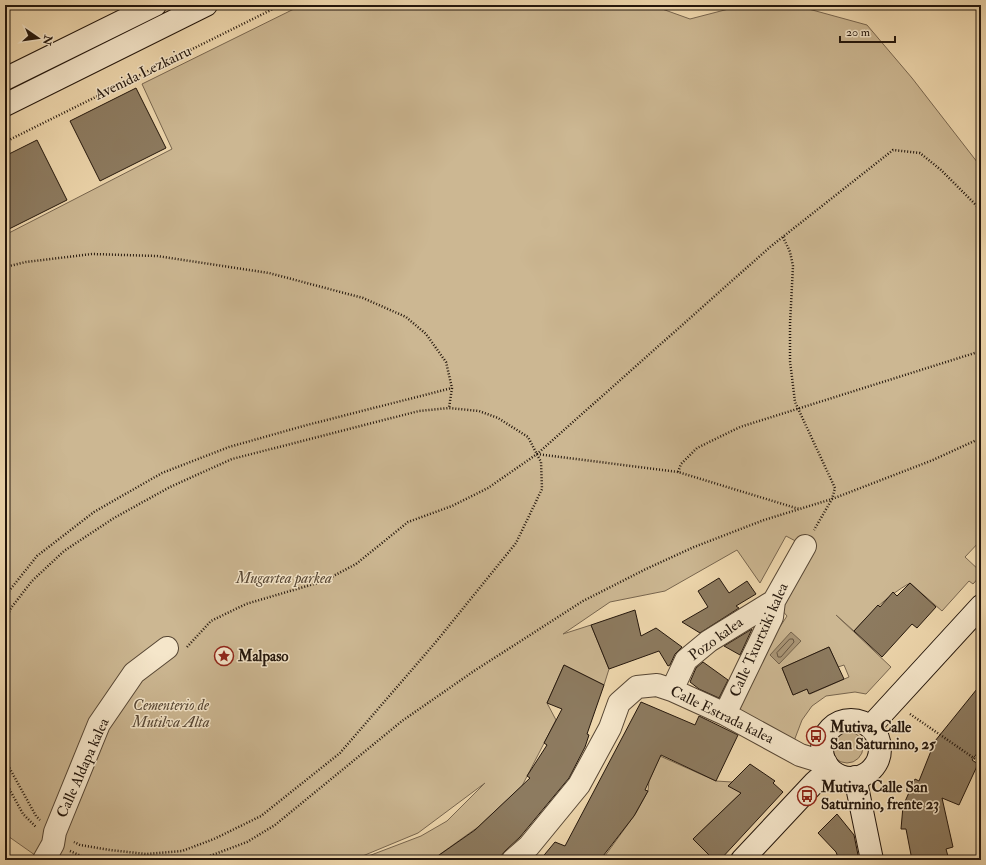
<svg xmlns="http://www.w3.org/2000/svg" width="986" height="865" viewBox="0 0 986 865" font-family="'IM FELL Double Pica',serif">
	<rect width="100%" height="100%" fill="#efd8ae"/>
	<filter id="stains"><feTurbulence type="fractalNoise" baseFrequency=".005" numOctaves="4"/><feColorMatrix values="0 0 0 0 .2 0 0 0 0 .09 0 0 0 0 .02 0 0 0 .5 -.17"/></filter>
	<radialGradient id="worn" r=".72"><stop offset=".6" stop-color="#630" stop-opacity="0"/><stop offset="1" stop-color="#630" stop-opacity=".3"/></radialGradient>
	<path fill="#ccb792" stroke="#78664f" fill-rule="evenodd" d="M302 5H651L690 19 744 5H794L867 25 912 78 981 167V540L965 557 981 572V575L973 584 969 581 942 611 910 583C887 596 872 611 854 631L836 615 891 667 866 694 855 692 826 696 812 706 802 720 794 741 738 709 766 648 787 616 774 601 805 546 786 536 760 583 737 550 665 591 610 602 563 634 591 625 609 669 604 685 564 665 547 703 556 720 522 786 478 827 432 860H358L421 836 447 821 485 783 418 833 353 860H42L5 834V235L172 149 142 84ZM829 647 838 667 844 665 849 677 810 694 807 689 793 695 782 668Z
		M831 747a16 16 0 1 1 32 0a16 16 0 1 1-32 0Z
		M660 756 716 781 732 782 742 792 693 839 714 860H602L636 813 648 791 649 781Z"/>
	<path fill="#aa9677" stroke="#74634c" d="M791 632 801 641 779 664 770 655Z"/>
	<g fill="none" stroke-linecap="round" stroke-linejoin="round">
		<path stroke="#665642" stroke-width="1" d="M790 639H793L794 642 781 657H778L777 653Z"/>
	</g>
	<path fill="#8d7b60" stroke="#23160c" d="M136 88 166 148 100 181 70 121Z
		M37 140 67 200 5 231V156Z
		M719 578 729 593 747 581 756 594 736 606 739 608 700 633 682 622 708 607 698 591Z
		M910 583 936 607 917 628 912 624 882 657 854 631 878 605 880 607 893 592 897 596Z
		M635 610 641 636 656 628 682 647 675 654 670 665 668 666 659 651 609 669 591 625Z
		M752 629 740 655 724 646Z
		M829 647 844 679 809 694 807 689 793 695 782 668Z
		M703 662 728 680 719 698 699 689 690 682 696 668Z
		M564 665 604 685 587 734 589 735 585 747 569 778 520 837 505 851 501 856V860H432L475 830 530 778 527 776 547 745 544 743 562 709 547 703Z
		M981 684V748L972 760 978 764 959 805 942 798 953 847 946 849 949 860H912L906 829H901L903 806 915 779 919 781 935 741Z
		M641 702 695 725 699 716 738 735 716 781 661 755 645 790 648 791 634 816 600 860H540L555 842 565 846Z
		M750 764 775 781 773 783 783 792 720 860H714L693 839 741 793 728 786Z
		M837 814 854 835 859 860H839L836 852 818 833Z"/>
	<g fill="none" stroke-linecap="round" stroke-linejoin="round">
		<g stroke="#564634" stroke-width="24">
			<path id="street" d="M672 690 686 660 709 641 774 601
				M725 714 772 617 774 601 805 546
				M44 860 53 844 55 832 99 724 134 673 167 648
				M513 860 529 846 579 785 610 728 619 703 637 687 657 685 672 690 725 714 800 755 826 763"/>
		</g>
		<g stroke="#23160c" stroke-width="24">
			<path id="secondary" d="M5 79 155 5
				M5 105 206 5
				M822 749a29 29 0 1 1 58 0a29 29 0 1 1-58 0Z
				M870 727 981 606
				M855 777 872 860
				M742 860 815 782 830 769"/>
		</g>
		<path stroke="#23160c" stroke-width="2.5" stroke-dasharray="1 2" stroke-linecap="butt" d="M5 142 281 5
			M783 237 790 252 793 266 790 324V361L795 402 835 488 832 499 814 530
			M5 267 26 262 92 254 157 256 269 273 363 298 406 317 426 334 446 362 452 388 449 408
			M537 454 678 472 799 509
			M678 472 681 464 697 448 740 427 981 351
			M5 596 37 556 94 512 162 473 229 447 307 425 452 388
			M5 608H11
			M5 620 11 608 32 581 64 551 114 518 170 487 232 459 419 411 449 408 479 411 498 418 528 437 541 462 542 489 516 543 435 643 340 753 261 816 214 839 182 851 146 854 110 850 80 845 74 842
			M187 647 211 621 246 604 324 581 356 564 408 522 452 506 488 488 537 454 770 247 893 150 920 153 941 170 981 210
			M910 714 981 763
			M5 760 36 816 40 820
			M5 781 23 814 36 827
			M70 851 90 860
			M199 860 247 842 275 825 402 721 474 671 583 601 644 570 694 547 764 520 832 499 933 460 981 438"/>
		<use href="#street" stroke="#f5e6ca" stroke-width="22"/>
		<use href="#secondary" stroke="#f5e6ca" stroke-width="22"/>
	</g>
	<defs>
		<g id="sight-ring" transform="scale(1)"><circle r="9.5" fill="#f5e6ca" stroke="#8f2418" stroke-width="1.5"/><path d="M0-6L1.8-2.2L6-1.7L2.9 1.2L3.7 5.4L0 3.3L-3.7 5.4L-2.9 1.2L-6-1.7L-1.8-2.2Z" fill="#8f2418"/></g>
		<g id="bus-ring" transform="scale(1)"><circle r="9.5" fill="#f5e6ca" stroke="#8f2418" stroke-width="1.5"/><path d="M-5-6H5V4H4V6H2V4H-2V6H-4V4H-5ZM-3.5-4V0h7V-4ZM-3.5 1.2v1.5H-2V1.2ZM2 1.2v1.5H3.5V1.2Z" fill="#8f2418"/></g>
	</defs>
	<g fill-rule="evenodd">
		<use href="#sight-ring" x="224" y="656"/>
		<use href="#bus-ring" x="816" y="736"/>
		<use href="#bus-ring" x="807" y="796"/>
	</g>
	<g text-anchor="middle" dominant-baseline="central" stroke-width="3" stroke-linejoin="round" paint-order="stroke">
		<g font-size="15" fill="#23160c" stroke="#f5e6ca">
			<text transform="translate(143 73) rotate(-26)">Avenida Lezkairu</text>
			<text transform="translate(716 639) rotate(-36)">Pozo kalea</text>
			<text transform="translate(759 640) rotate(-66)">Calle Txurtxiki kalea</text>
			<text transform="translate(722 715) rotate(26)">Calle Estrada kalea</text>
			<text transform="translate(83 768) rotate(-66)">Calle Aldapa kalea</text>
		</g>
		<g font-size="15" font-style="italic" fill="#564634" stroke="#f5e6ca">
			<text x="284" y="578">Mugartea parkea</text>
			<text x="171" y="705">Cementerio de<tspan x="171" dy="17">Mutilva Alta</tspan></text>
		</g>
		<g font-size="15" font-weight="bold" fill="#23160c" stroke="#f5e6ca" text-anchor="start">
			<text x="238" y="656">Malpaso</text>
			<text x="830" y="727">Mutiva, Calle<tspan x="830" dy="17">San Saturnino, 25</tspan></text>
			<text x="821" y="787">Mutiva, Calle San<tspan x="821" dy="17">Saturnino, frente 23</tspan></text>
		</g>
	</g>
	<rect width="986" height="865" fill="none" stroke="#efd8ae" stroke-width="20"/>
	<rect x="6" y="6" width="974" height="853" fill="none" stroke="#23160c" stroke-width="2"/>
	<rect x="10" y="10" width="966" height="845" fill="none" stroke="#23160c"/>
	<g transform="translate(38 38) rotate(103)" stroke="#f5e6ca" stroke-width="3" paint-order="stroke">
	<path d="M0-3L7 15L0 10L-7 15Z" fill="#23160c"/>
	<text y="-6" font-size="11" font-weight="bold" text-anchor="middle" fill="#23160c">N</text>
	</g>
	<path d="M840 36v6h55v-6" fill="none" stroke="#23160c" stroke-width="2"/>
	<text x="846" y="36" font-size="12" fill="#23160c" stroke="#f5e6ca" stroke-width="3" paint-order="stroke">20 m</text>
	<rect width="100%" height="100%" filter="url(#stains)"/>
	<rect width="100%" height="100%" fill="url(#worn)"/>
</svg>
